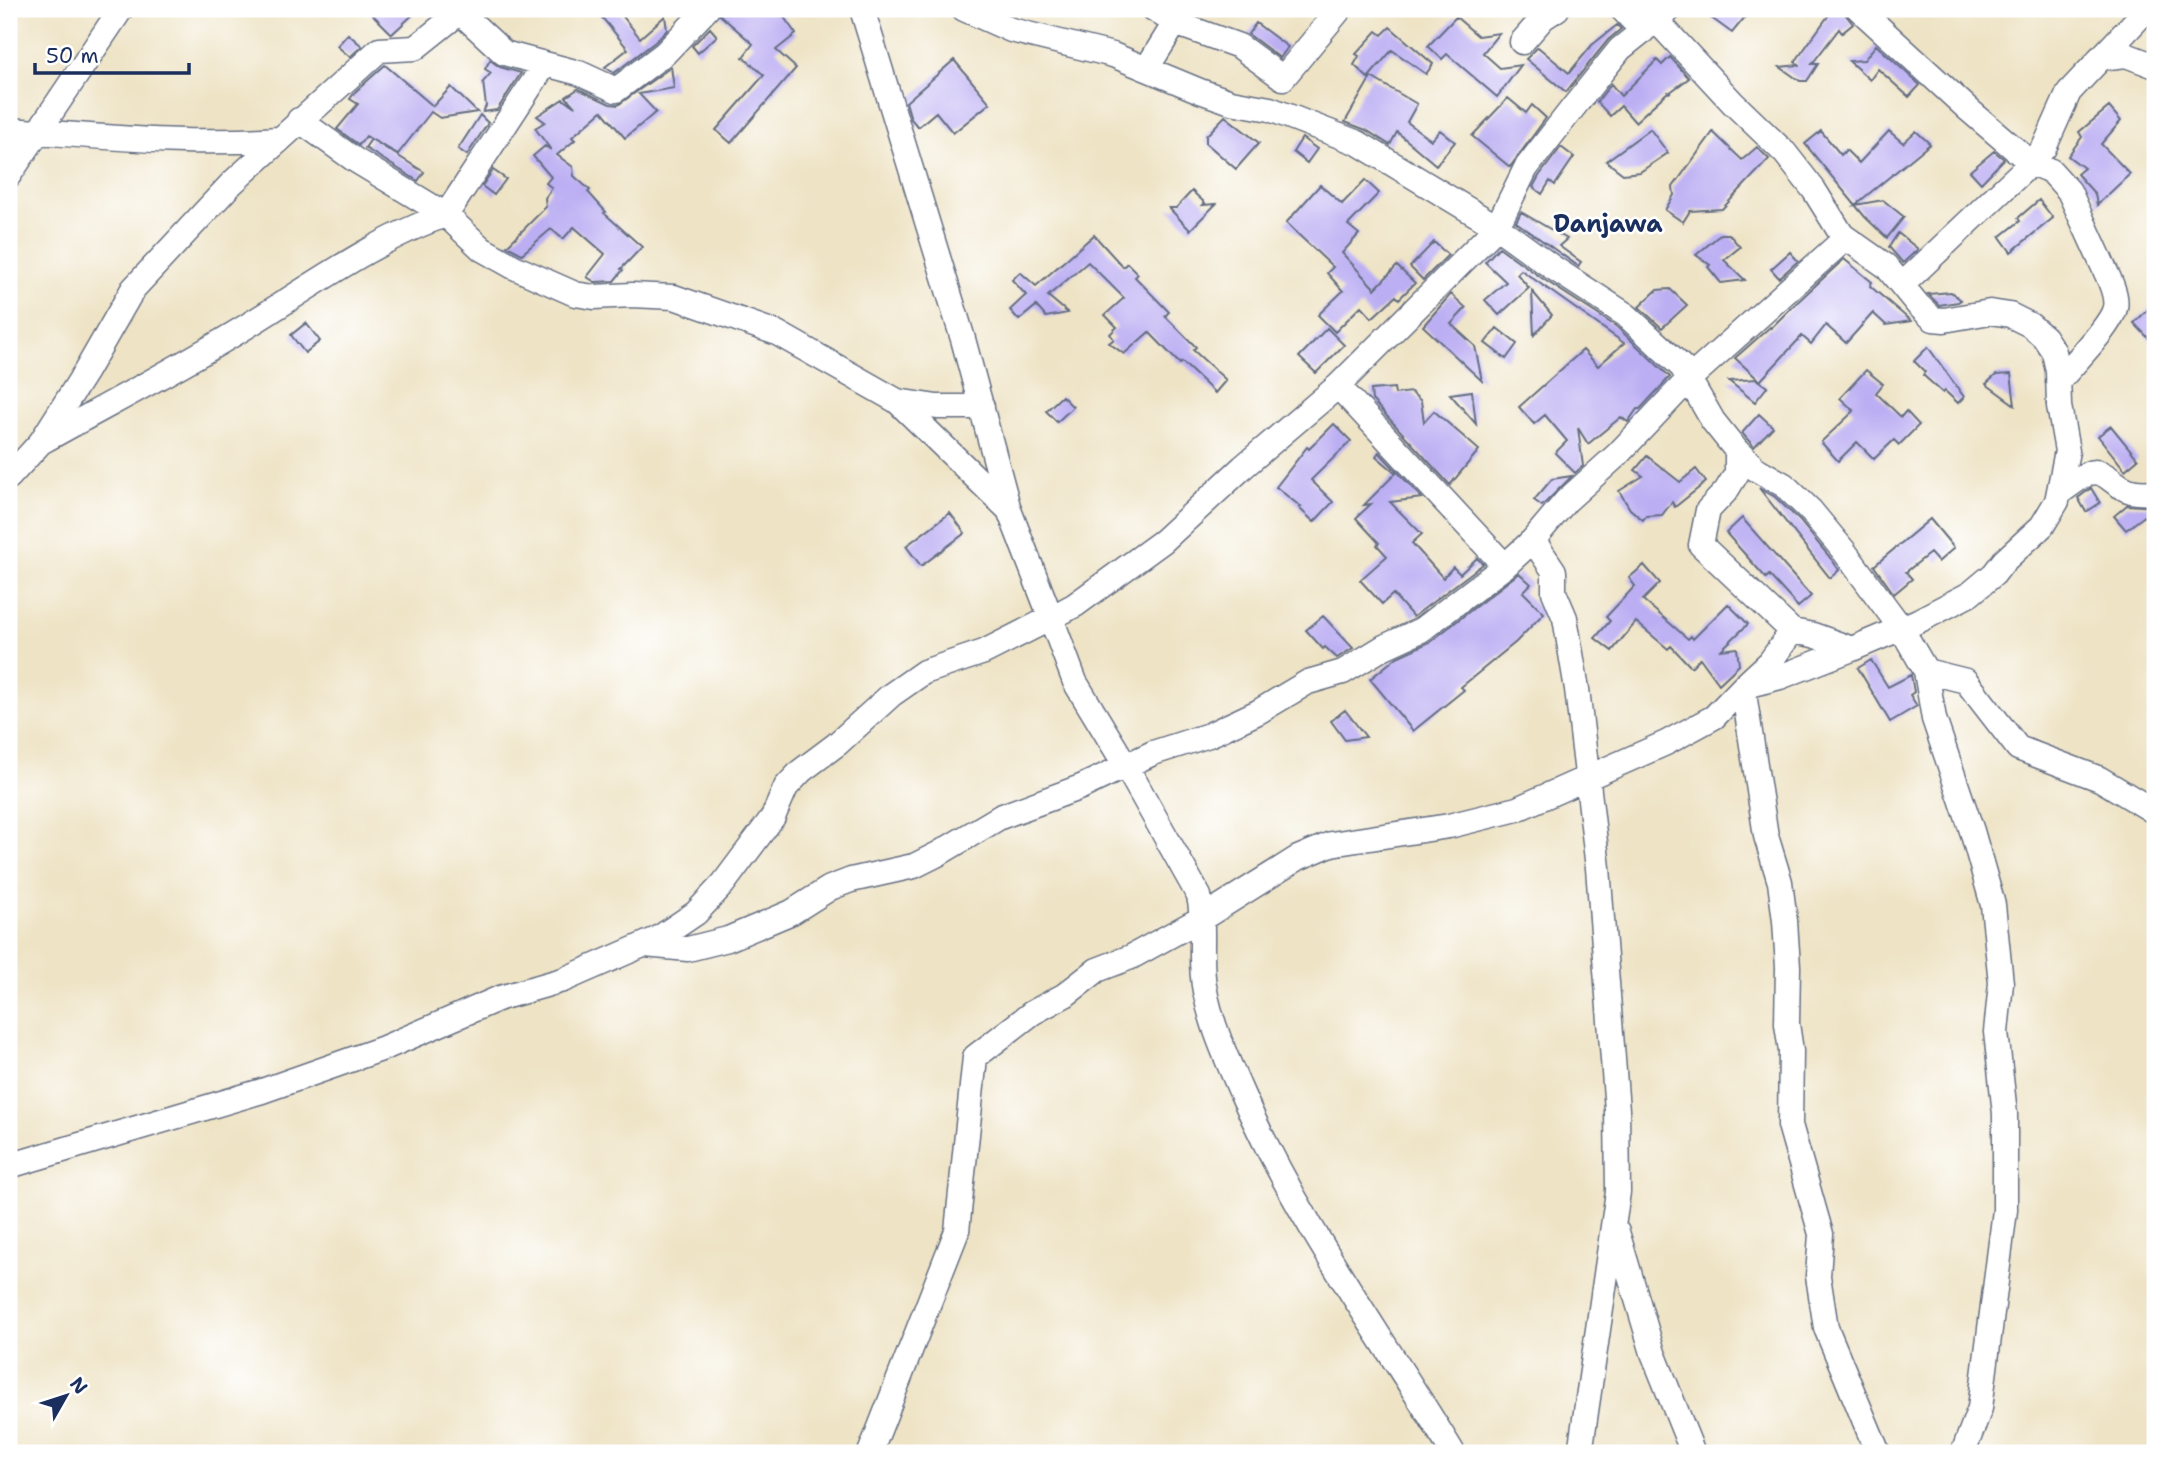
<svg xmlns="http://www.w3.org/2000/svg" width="2164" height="1462" viewBox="0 0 2164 1462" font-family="'Shantell Sans',sans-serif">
	<rect width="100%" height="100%" fill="#fff"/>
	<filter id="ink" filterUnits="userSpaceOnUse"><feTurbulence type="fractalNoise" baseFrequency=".0143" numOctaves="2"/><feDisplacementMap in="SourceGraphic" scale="14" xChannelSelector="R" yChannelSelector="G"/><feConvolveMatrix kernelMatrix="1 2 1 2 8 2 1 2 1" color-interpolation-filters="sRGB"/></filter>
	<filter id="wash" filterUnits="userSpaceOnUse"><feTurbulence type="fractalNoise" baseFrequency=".00686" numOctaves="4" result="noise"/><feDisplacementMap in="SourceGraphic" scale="28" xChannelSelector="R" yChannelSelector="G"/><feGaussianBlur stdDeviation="1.57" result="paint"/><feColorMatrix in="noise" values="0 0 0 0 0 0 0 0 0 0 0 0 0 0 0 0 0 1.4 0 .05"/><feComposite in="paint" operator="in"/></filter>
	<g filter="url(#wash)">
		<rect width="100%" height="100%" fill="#eee3c5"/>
		<g id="blocks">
			<path fill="#bbaef3" d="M367 9H419L392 34Z
				M595 9H617L640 38 665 16 667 30 655 42 614 73 605 67 628 49Z
				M721 9H778L796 34 776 50 796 68 731 143 716 130 764 75 743 57 753 44 720 15Z
				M1699 9H1736L1745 17 1732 33Z
				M1822 9H1845V14L1853 24 1842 33 1839 29 1812 64H1818L1807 81H1800L1780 67 1799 65 1795 62 1828 16Z
				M1456 17 1478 36 1499 33 1483 53 1500 68 1521 65 1497 97 1447 54 1442 59 1428 46Z
				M1256 23 1288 47 1280 58 1248 34Z
				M1617 25 1621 29 1608 40 1566 92 1526 59 1538 47 1569 73 1592 45Z
				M1390 27 1433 64 1426 74 1392 50 1368 78 1354 65 1359 56 1356 54 1377 31 1382 35Z
				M710 28 717 36 698 53 692 46Z
				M348 34 362 46 350 57 337 46Z
				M1876 45 1920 85 1909 97 1878 69 1870 80 1849 61 1864 60Z
				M1670 57 1689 78 1669 93 1668 92 1635 122 1621 106 1610 116 1597 102 1611 84 1621 96 1657 60 1662 65Z
				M490 60 500 67 521 73 497 110 483 112 486 106 483 82 491 73 485 69Z
				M954 60 990 103 953 133 936 112 918 127 911 119 906 102Z
				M385 65 433 106 451 87 477 112 440 118 431 112 398 154 371 139 424 172 418 181 365 148 371 139 366 136 359 145 337 129 358 104 350 99 355 92Z
				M671 67 674 88 639 94 656 112 625 138 602 111 572 137 575 140 557 155 573 167 574 176 590 190 588 192 606 212 604 213 642 247 621 269 623 270 614 281 595 282 587 277 605 254 574 227 563 239 551 229 522 254 507 246 546 207 545 198 552 188 546 183 551 177 533 156 545 146 551 150 535 128 545 122 537 116 563 99 575 107 566 97 578 89 610 104 618 105Z
				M1371 77 1417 104 1407 122 1431 140 1440 130 1455 142 1436 165 1397 132 1390 145 1366 130 1345 122Z
				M1508 98 1526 113 1532 105 1546 118 1510 167 1472 136Z
				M2109 107 2121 121 2101 144 2130 174 2097 205 2095 194 2077 174 2084 168 2068 156 2082 137 2079 132Z
				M480 115 488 123 467 155 458 149Z
				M1225 116 1259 143 1236 169 1206 143V136Z
				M1650 129 1668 153 1640 172 1623 174 1606 161Z
				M1821 131 1841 155 1846 150 1859 163 1889 131 1903 143 1916 131 1930 144 1855 205 1883 200 1904 217 1887 238 1865 217 1805 144Z
				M1713 132 1742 160 1757 147 1769 159 1722 209 1690 211 1683 222 1665 210 1674 195 1673 187Z
				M1302 138 1317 149 1307 163 1293 152Z
				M1561 147 1574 157 1555 185 1550 181 1542 194 1533 187 1539 176Z
				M1994 151 2004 159 1981 183 1970 171Z
				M493 170 506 179 494 195 482 186Z
				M1365 180 1379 193 1348 225 1359 234 1342 253 1375 289 1397 266 1415 283 1399 299 1396 296 1372 318 1361 306 1335 332 1318 315 1343 291 1327 273 1333 267 1286 223 1320 185 1342 204Z
				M1192 191 1205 203 1203 205 1216 204 1190 230 1169 208H1176Z
				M2039 200 2053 218 2011 252 2000 237 2020 221 2018 218Z
				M1521 212 1567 239 1559 246 1581 262 1578 266 1516 222Z
				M1898 233 1918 249 1903 263 1889 247Z
				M1721 234H1729L1740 247 1724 260 1745 280 1721 283 1708 267 1710 265 1696 255Z
				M1094 235 1123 267 1127 263 1138 274 1135 277 1169 312 1165 316 1196 347 1193 350 1226 380 1215 393 1182 362 1180 364 1149 332 1124 354 1109 343 1114 339 1110 334 1117 327 1105 315 1124 298 1088 262 1048 296 1068 313 1046 317 1036 306 1019 320 1010 310 1026 295 1012 280 1020 272 1036 286Z
				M1434 242 1448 255 1423 280 1410 267Z
				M1499 247 1543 279 1617 327 1670 377 1640 409H1637L1628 422 1621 417 1588 444 1578 428 1583 466 1575 473 1555 453 1567 441 1545 415 1534 424 1519 407 1583 350 1598 366 1624 343 1521 270 1517 274 1529 288 1499 315 1485 300 1506 282 1485 262Z
				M1790 252 1798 261 1779 278 1771 269Z
				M1844 259 1872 282 1870 286 1911 321 1886 325 1873 313 1846 343 1826 325 1811 344 1802 336 1760 381 1735 358 1770 327 1771 328 1791 308Z
				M1670 289 1687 305 1662 328 1639 307 1657 290Z
				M1532 291 1552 315 1534 335Z
				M1951 292 1961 300 1958 302 1939 305 1928 294Z
				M1451 294 1466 308 1451 324 1475 346 1482 381 1423 326Z
				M2155 303V345L2134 323Z
				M306 323 320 341 305 353 291 335Z
				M1327 328 1344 345 1316 373 1299 357Z
				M1497 328 1517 344 1506 359 1485 343Z
				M1928 347 1964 397 1958 403 1945 391 1943 393 1923 375 1925 372 1914 361Z
				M1866 370 1883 384 1876 393 1901 417 1906 411 1919 425 1899 445 1894 440 1874 459 1857 442 1838 461 1821 442 1854 411 1840 398Z
				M2011 374 2015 405 1986 384 1996 375Z
				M1756 379 1767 387 1755 402 1729 381Z
				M1394 388 1395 394 1411 392 1421 401 1424 422 1434 411 1479 450 1450 485 1372 400 1371 390Z
				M1472 391 1476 424 1450 394Z
				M1062 396 1073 407 1057 422 1046 411Z
				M1759 414 1773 427 1754 447 1742 433Z
				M1334 424 1351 441 1311 480 1333 502 1314 522 1299 508 1301 507 1276 487 1307 447 1309 449Z
				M2111 426 2138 459 2125 470 2098 436Z
				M1379 452 1422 498 1390 502 1422 534 1412 543 1443 578 1453 567 1460 574 1477 558 1483 564 1413 617 1393 594 1382 604 1360 580 1387 556 1377 545 1379 543 1356 518 1371 504 1364 505 1396 473 1376 456Z
				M1647 456 1680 482 1696 469 1706 482 1675 507 1672 502 1662 515 1646 516 1643 520 1630 509 1619 491 1643 476 1635 470Z
				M1572 476 1542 506 1534 500 1552 479Z
				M1759 488 1775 497 1800 521 1832 560 1839 570 1830 578Z
				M2091 488 2100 503 2086 512 2078 498Z
				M2127 505 2155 507V508L2126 530 2114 516Z
				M950 513 965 533 921 566 906 546Z
				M1742 518 1811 596 1798 607 1769 575 1766 578 1726 533Z
				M1930 519 1954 548 1938 562 1930 553 1906 572 1912 579 1894 594 1874 566Z
				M1644 565 1660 583 1643 600 1688 639 1691 636 1693 639 1728 604 1748 624 1721 650 1737 648 1739 665 1719 684 1700 658 1691 667 1671 646 1668 649 1636 622 1612 651 1595 638 1610 621 1606 617 1635 586 1629 578Z
				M1519 573 1531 584 1523 592 1544 613 1516 642 1461 687 1464 690 1413 731 1370 679 1397 657 1430 642Z
				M1323 616 1353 648 1337 658 1325 647 1323 649 1306 630Z
				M1871 660 1888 687 1911 675 1914 692 1910 695 1917 706 1890 722 1858 668Z
				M1345 710 1366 737 1345 740 1331 721Z"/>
		</g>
	</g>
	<g filter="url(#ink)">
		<use href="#blocks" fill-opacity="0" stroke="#656e82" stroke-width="2"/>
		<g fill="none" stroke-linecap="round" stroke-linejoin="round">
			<g stroke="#656e82" stroke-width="27">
				<path id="minor" d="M964 9 1011 30 1113 55 1200 91 1231 102 1270 109 1358 143 1497 227 1552 267 1626 315 1682 367 1713 421 1737 451V473L1726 491 1708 510 1701 545 1792 631 1770 662 1743 687 1766 836 1780 882 1785 921 1788 967 1787 1024 1791 1051 1790 1125 1821 1234 1818 1276 1826 1328 1878 1453
					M1154 9 1175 23
					M1622 9 1643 31
					M1859 9 1969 110 2031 163 2051 171 2069 191 2110 281C2113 289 2117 298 2115 308 2111 326 2071 366 2058 382
					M1522 42 1543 18 1557 9
					M2100 58 2126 55 2155 66
					M1147 68 1175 23 1239 46 1283 78 1340 9
					M299 120 355 160 446 215 482 249 514 267 575 294 594 297 632 295 674 297 777 333 897 401 937 407H982
					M9 130C98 136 188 146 278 139
					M9 175 121 9
					M1902 285 2031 163 2044 148 2069 92 2147 9
					M1338 386 1505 566
					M897 401 1007 508
					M43 441C111 403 181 367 247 326 307 289 381 236 446 215L545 64
					M1737 451 1756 469 1784 485 1811 511 1844 551 1901 628 1926 671 1934 719 1972 831 1993 905 2001 983 1996 1032 2005 1114V1210L1980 1408 1963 1453
					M9 477 41 442 86 371 133 289 232 183 379 50 415 48 460 12 504 53 579 73 616 90 665 53 707 9
					M2059 493C2068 487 2077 479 2087 474 2102 467 2110 481 2122 487 2131 493 2145 493 2155 492
					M1533 540 1554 571V592L1565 618 1577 689 1598 868 1617 1110 1618 1192 1580 1453
					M1792 631 1813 635 1852 649
					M1926 671 1966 681 2018 748 2100 779 2155 812
					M645 945 688 949 728 939 792 912 830 888 851 880 914 866 938 854 1000 817 1081 787 1153 753 1209 735 1258 712 1308 682 1343 672 1384 647 1421 630 1505 566 1533 540 1566 501 1617 455 1689 379 1837 246 1841 241 1842 235
					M9 1166 262 1091 384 1048 500 998 563 980 659 938 696 913 723 884 773 817 786 787 801 771 837 744 891 695 924 672 984 652 1051 618 1009 510 963 339 862 9
					M1617 1232 1653 1353 1693 1453
					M870 1453 957 1231 975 1057 1032 1013 1065 995 1097 970 1131 957 1204 917 1298 858 1331 844 1449 826 1517 809 1589 777 1666 743 1714 717 1743 687 1780 677 1852 649 1918 621 1970 594 1994 574 2004 561 2042 526 2057 501 2067 451 2059 406 2058 371 2054 352 2044 337 2030 325 2010 315 1990 312 1944 320 1933 319 1918 305 1886 266 1842 235 1814 190 1785 153 1733 103 1656 20
					M1453 1453C1381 1335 1299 1223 1243 1096 1228 1062 1212 1027 1205 991 1198 959 1206 927 1199 896L1126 766 1075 682 1051 618 1075 605 1163 541 1243 467 1338 386 1497 227 1526 168 1572 109 1620 49 1670 9"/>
			</g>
			<use href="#minor" stroke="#fff" stroke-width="24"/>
		</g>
	</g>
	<g text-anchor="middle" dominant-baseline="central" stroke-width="5" stroke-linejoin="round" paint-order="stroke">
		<g font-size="24" font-weight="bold" fill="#1b2f5e" stroke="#fff">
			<text x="1608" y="224">Danjawa</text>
		</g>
	</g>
	<rect width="2164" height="1462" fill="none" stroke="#fff" stroke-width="35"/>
	<g transform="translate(66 1396) rotate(51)" stroke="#ffffff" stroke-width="5" paint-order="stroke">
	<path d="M0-5L12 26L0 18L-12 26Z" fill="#1b2f5e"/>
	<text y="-10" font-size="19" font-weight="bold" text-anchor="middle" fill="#1b2f5e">N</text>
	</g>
	<path d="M35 63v10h154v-10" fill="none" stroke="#1b2f5e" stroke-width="3.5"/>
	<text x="46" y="63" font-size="21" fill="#1b2f5e" stroke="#ffffff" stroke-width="5" paint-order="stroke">50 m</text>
</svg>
